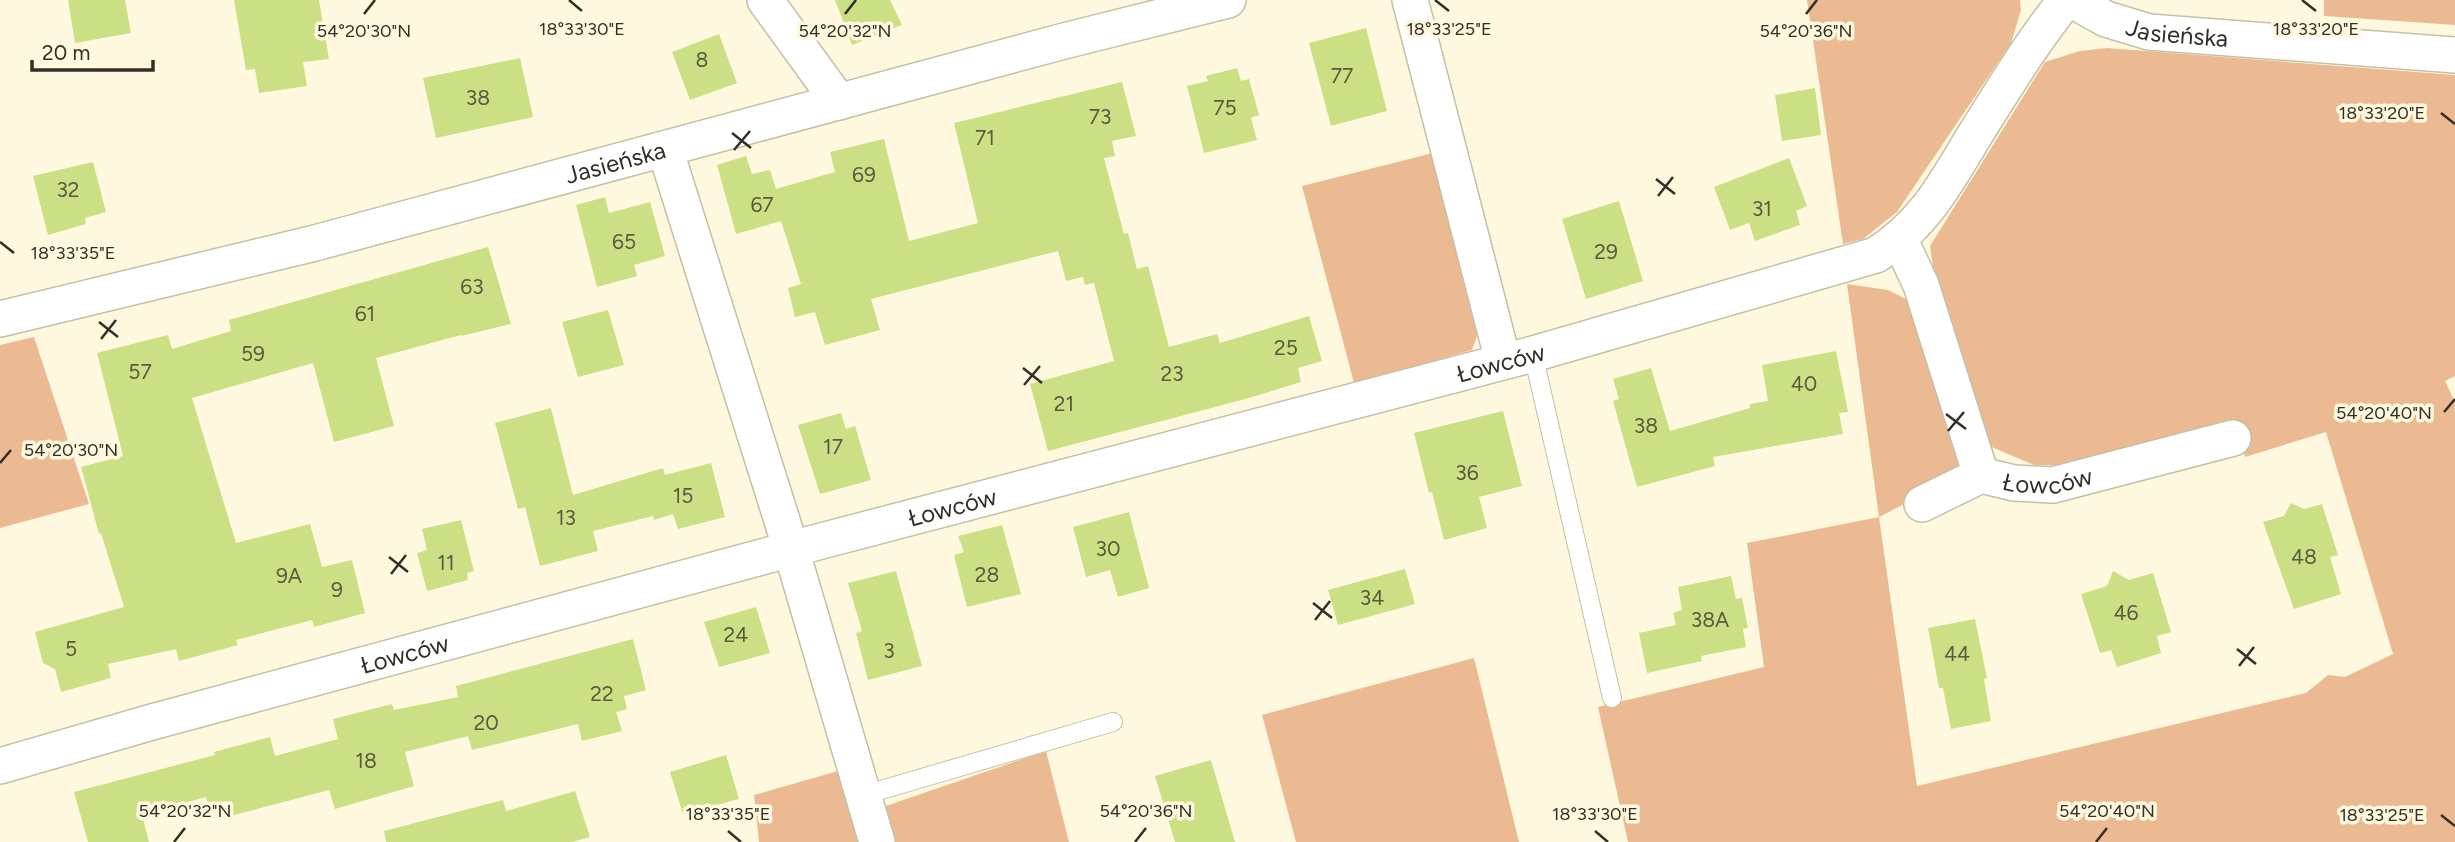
<svg xmlns="http://www.w3.org/2000/svg" width="2455" height="842" viewBox="0 0 2455 842" font-family="Figtree,sans-serif">
	<rect width="100%" height="100%" fill="#fef9de"/>
	<path fill="#ebba92" d="M1807 0H2020L2021 10 2011 43 1897 212 1863 239 1843 244Z
		M2324 0H2455V25L2324 16Z
		M2107 48 2455 75V376L2445 381 2455 402V842H1628L1598 707 1764 667 1747 543 1879 517 1847 284 1888 290 1916 304 1963 460 1945 483 1879 517 1917 786 2306 693 2328 675 2345 677 2393 654 2326 432 2245 457 2235 426 2065 465H2034L1987 445 1935 281 1930 246 2045 62 2080 51Z
		M1433 153 1480 327 1472 350 1354 383 1302 186Z
		M34 337 89 504 0 528V345Z
		M1474 658 1519 842H1296L1262 715Z
		M1046 751 1069 842H894L883 807Z
		M838 771 858 842H759L754 795Z"/>
	<path fill="#cbe085" d="M68 0H125L131 33 75 43Z
		M234 0H319L329 59 303 62 307 86 259 93 255 69 246 70Z
		M835 0H890L902 25 852 45Z
		M1366 28 1387 111 1331 126 1309 43Z
		M719 34 737 83 690 100 672 52Z
		M520 58 533 117 436 138 423 78Z
		M1237 68 1241 81 1249 79 1259 115 1251 118 1257 140 1204 153 1187 86 1208 81 1206 76Z
		M1122 82 1136 136 1112 141 1115 156 1104 158 1124 234 1128 233 1137 269 1148 266 1169 347 1217 334 1220 343 1309 316 1322 361 1298 368 1301 382 1249 398 1048 451 1030 384 1114 361 1094 283 1085 285 1083 277 1066 281 1058 251 871 299 880 330 825 345 815 312 795 317 788 288 801 284 781 221 736 234 717 165 746 156 752 174 770 170 776 189 835 172 830 152 884 139 909 241 978 223 954 123Z
		M1815 88 1821 135 1782 141 1775 95Z
		M1789 158 1807 206 1796 211 1800 225 1755 241 1749 223 1730 230 1714 187Z
		M93 162 106 212 85 218 86 224 48 235 33 176Z
		M605 197 609 213 650 202 665 256 634 265 637 276 597 287 576 205Z
		M1619 201 1643 281 1586 299 1562 219Z
		M488 247 511 324 461 336V335L376 358 394 426 334 442 313 363 192 398 236 543 310 524 322 567 352 560 365 613 314 627 312 620 236 640 238 645 179 661 176 649 108 664 111 678 61 692 55 669 43 663 35 632 124 607 101 533 99 534 81 467 123 456 97 353 168 335 172 349 231 331 229 320Z
		M608 310 624 365 578 377 562 322Z
		M1836 351 1848 412 1839 413 1843 434 1713 457 1715 466 1637 487 1613 401 1619 399 1613 379 1651 368 1670 431 1750 408V404L1768 401 1762 365Z
		M551 408 573 495 663 468 665 475 711 463 725 517 678 529 673 514 654 520 653 516 593 531 598 551 540 566 525 507 518 509 495 423Z
		M1503 411 1522 486 1479 497 1487 528 1444 540 1432 492 1429 493 1414 433Z
		M841 413 846 429 855 426 871 480 820 494 798 425Z
		M2291 503 2304 509 2322 504 2338 555 2330 557 2341 594 2294 609 2263 522 2284 516Z
		M1129 512 1149 588 1118 597 1110 570 1086 577 1073 527Z
		M461 520 474 571 467 573 468 580 427 591 417 553 427 550 422 529Z
		M1002 525 1021 594 967 607 954 555 964 552 958 536Z
		M1405 569 1415 604 1338 625 1328 590Z
		M896 571 922 666 868 680 856 633 862 631 848 583Z
		M2113 571 2129 580 2153 573 2171 632 2157 636 2161 653 2117 667 2111 650 2100 653 2081 594 2107 586Z
		M1731 576 1736 599 1742 598 1748 628 1743 629 1746 647 1701 656 1702 661 1647 673 1639 633 1676 625 1673 613 1682 610 1678 587Z
		M756 607 770 653 719 667 704 622Z
		M1975 619 1987 678 1984 679 1991 721 1951 729 1943 688H1939L1928 628Z
		M633 639 646 690 624 696 627 709 616 712 622 731 582 741 578 724 472 750 468 736 405 752 414 786 335 809 329 790 230 816 226 801 208 805 206 797 142 815 149 842H88L74 792 215 755 214 752 270 737 275 756 338 739 333 719 392 704 394 710 458 697 456 686Z
		M726 755 739 799 683 814 670 772Z
		M1211 760 1235 842H1175L1155 776Z
		M575 791 590 837 572 842H386L384 831 503 800 506 811Z"/>
	<g fill="none" stroke-linecap="round" stroke-linejoin="round">
		<g stroke="#c4c0a6" stroke-width="20">
			<path id="service" d="M1533 354 1612 698
				M864 795 1113 722"/>
		</g>
		<g stroke="#c4c0a6" stroke-width="38">
			<g id="minor">
				<path d="M765 0 839 102"/>
				<path d="M1410 0 1503 361"/>
				<path id="s1" d="M2072 0 2106 19 2149 32 2455 55"/>
				<path d="M665 149 791 549 877 842"/>
				<path id="s2" d="M1900 240 1921 285 1981 475 2014 483 2053 485 2233 438"/>
				<path id="s3" d="M0 319 315 243 1064 41 1228 0"/>
				<path d="M1922 504 1981 475"/>
				<path id="s4" d="M0 766 152 722 791 549 1533 354 1876 255C1926 223 1946 182 1976 133 2005 87 2032 42 2066 0"/>
			</g>
		</g>
		<use href="#service" stroke="#fff" stroke-width="18"/>
		<use href="#minor" stroke="#fff" stroke-width="35"/>
	</g>
	<path fill="none" stroke="#323026" stroke-width="2.5" d="M569 0 582 11M1435 0 1449 11M2302 0 2316 11M364 14 375 0M845 14 856 0M1806 14 1817 0M2441 113 2455 124M732 133 751 148M734 150 750 131M1656 179 1675 194M1658 196 1673 177M0 242 14 253M99 322 118 337M101 339 116 320M1023 368 1042 383M1024 385 1040 366M2444 412 2455 399M1946 414 1966 429M1948 431 1964 412M0 463 11 450M389 557 408 572M391 574 406 555M1313 603 1332 618M1315 620 1330 601M2237 649 2256 664M2239 666 2254 647M2441 815 2455 826M728 831 741 842M1595 831 1608 842M174 842 185 828M1135 842 1146 828M2096 842 2107 828"/>
	<g text-anchor="middle" dominant-baseline="central" stroke-width="7" stroke-linejoin="round" paint-order="stroke">
		<g font-size="21" fill="#585c3e">
			<text x="702" y="59">8</text>
			<text x="1342" y="75">77</text>
			<text x="478" y="97">38</text>
			<text x="1225" y="107">75</text>
			<text x="1100" y="116">73</text>
			<text x="985" y="137">71</text>
			<text x="864" y="174">69</text>
			<text x="68" y="189">32</text>
			<text x="762" y="204">67</text>
			<text x="1762" y="208">31</text>
			<text x="624" y="241">65</text>
			<text x="1606" y="251">29</text>
			<text x="472" y="286">63</text>
			<text x="365" y="313">61</text>
			<text x="1286" y="347">25</text>
			<text x="253" y="353">59</text>
			<text x="140" y="371">57</text>
			<text x="1172" y="373">23</text>
			<text x="1804" y="383">40</text>
			<text x="1064" y="403">21</text>
			<text x="1646" y="425">38</text>
			<text x="833" y="446">17</text>
			<text x="1467" y="472">36</text>
			<text x="683" y="495">15</text>
			<text x="566" y="517">13</text>
			<text x="1108" y="548">30</text>
			<text x="2304" y="556">48</text>
			<text x="446" y="562">11</text>
			<text x="987" y="574">28</text>
			<text x="289" y="575">9A</text>
			<text x="337" y="589">9</text>
			<text x="1372" y="597">34</text>
			<text x="2126" y="612">46</text>
			<text x="1710" y="619">38A</text>
			<text x="736" y="634">24</text>
			<text x="71" y="648">5</text>
			<text x="889" y="650">3</text>
			<text x="1957" y="653">44</text>
			<text x="602" y="693">22</text>
			<text x="486" y="722">20</text>
			<text x="366" y="760">18</text>
		</g>
		<g font-size="24" fill="#323026" stroke="#fef9de">
			<text stroke="none"><textPath href="#s1" startOffset="112">Jasieńska</textPath></text>
			<text stroke="none"><textPath href="#s3" startOffset="635">Jasieńska</textPath></text>
			<text stroke="none"><textPath href="#s4" startOffset="1554">Łowców</textPath></text>
			<text stroke="none"><textPath href="#s2" startOffset="317">Łowców</textPath></text>
			<text stroke="none"><textPath href="#s4" startOffset="987">Łowców</textPath></text>
			<text stroke="none"><textPath href="#s4" startOffset="420">Łowców</textPath></text>
		</g>
	</g>
	<g font-size="18" text-anchor="middle" fill="#323026" stroke="#fef9de" stroke-width="7" stroke-linejoin="round" paint-order="stroke">
		<text x="582" y="35">18°33'30"E</text>
		<text x="1449" y="35">18°33'25"E</text>
		<text x="2316" y="35">18°33'20"E</text>
		<text x="364" y="37">54°20'30"N</text>
		<text x="845" y="37">54°20'32"N</text>
		<text x="1806" y="37">54°20'36"N</text>
		<text x="2382" y="119">18°33'20"E</text>
		<text x="73" y="259">18°33'35"E</text>
		<text x="2384" y="419">54°20'40"N</text>
		<text x="71" y="456">54°20'30"N</text>
		<text x="185" y="817">54°20'32"N</text>
		<text x="1146" y="817">54°20'36"N</text>
		<text x="2107" y="817">54°20'40"N</text>
		<text x="728" y="820">18°33'35"E</text>
		<text x="1595" y="820">18°33'30"E</text>
		<text x="2382" y="821">18°33'25"E</text>
	</g>
	<path d="M32 60v10h121v-10" fill="none" stroke="#323026" stroke-width="3.5"/>
	<text x="42" y="60" font-size="21" fill="#323026" stroke="#fef9de" stroke-width="5" paint-order="stroke">20 m</text>
</svg>
